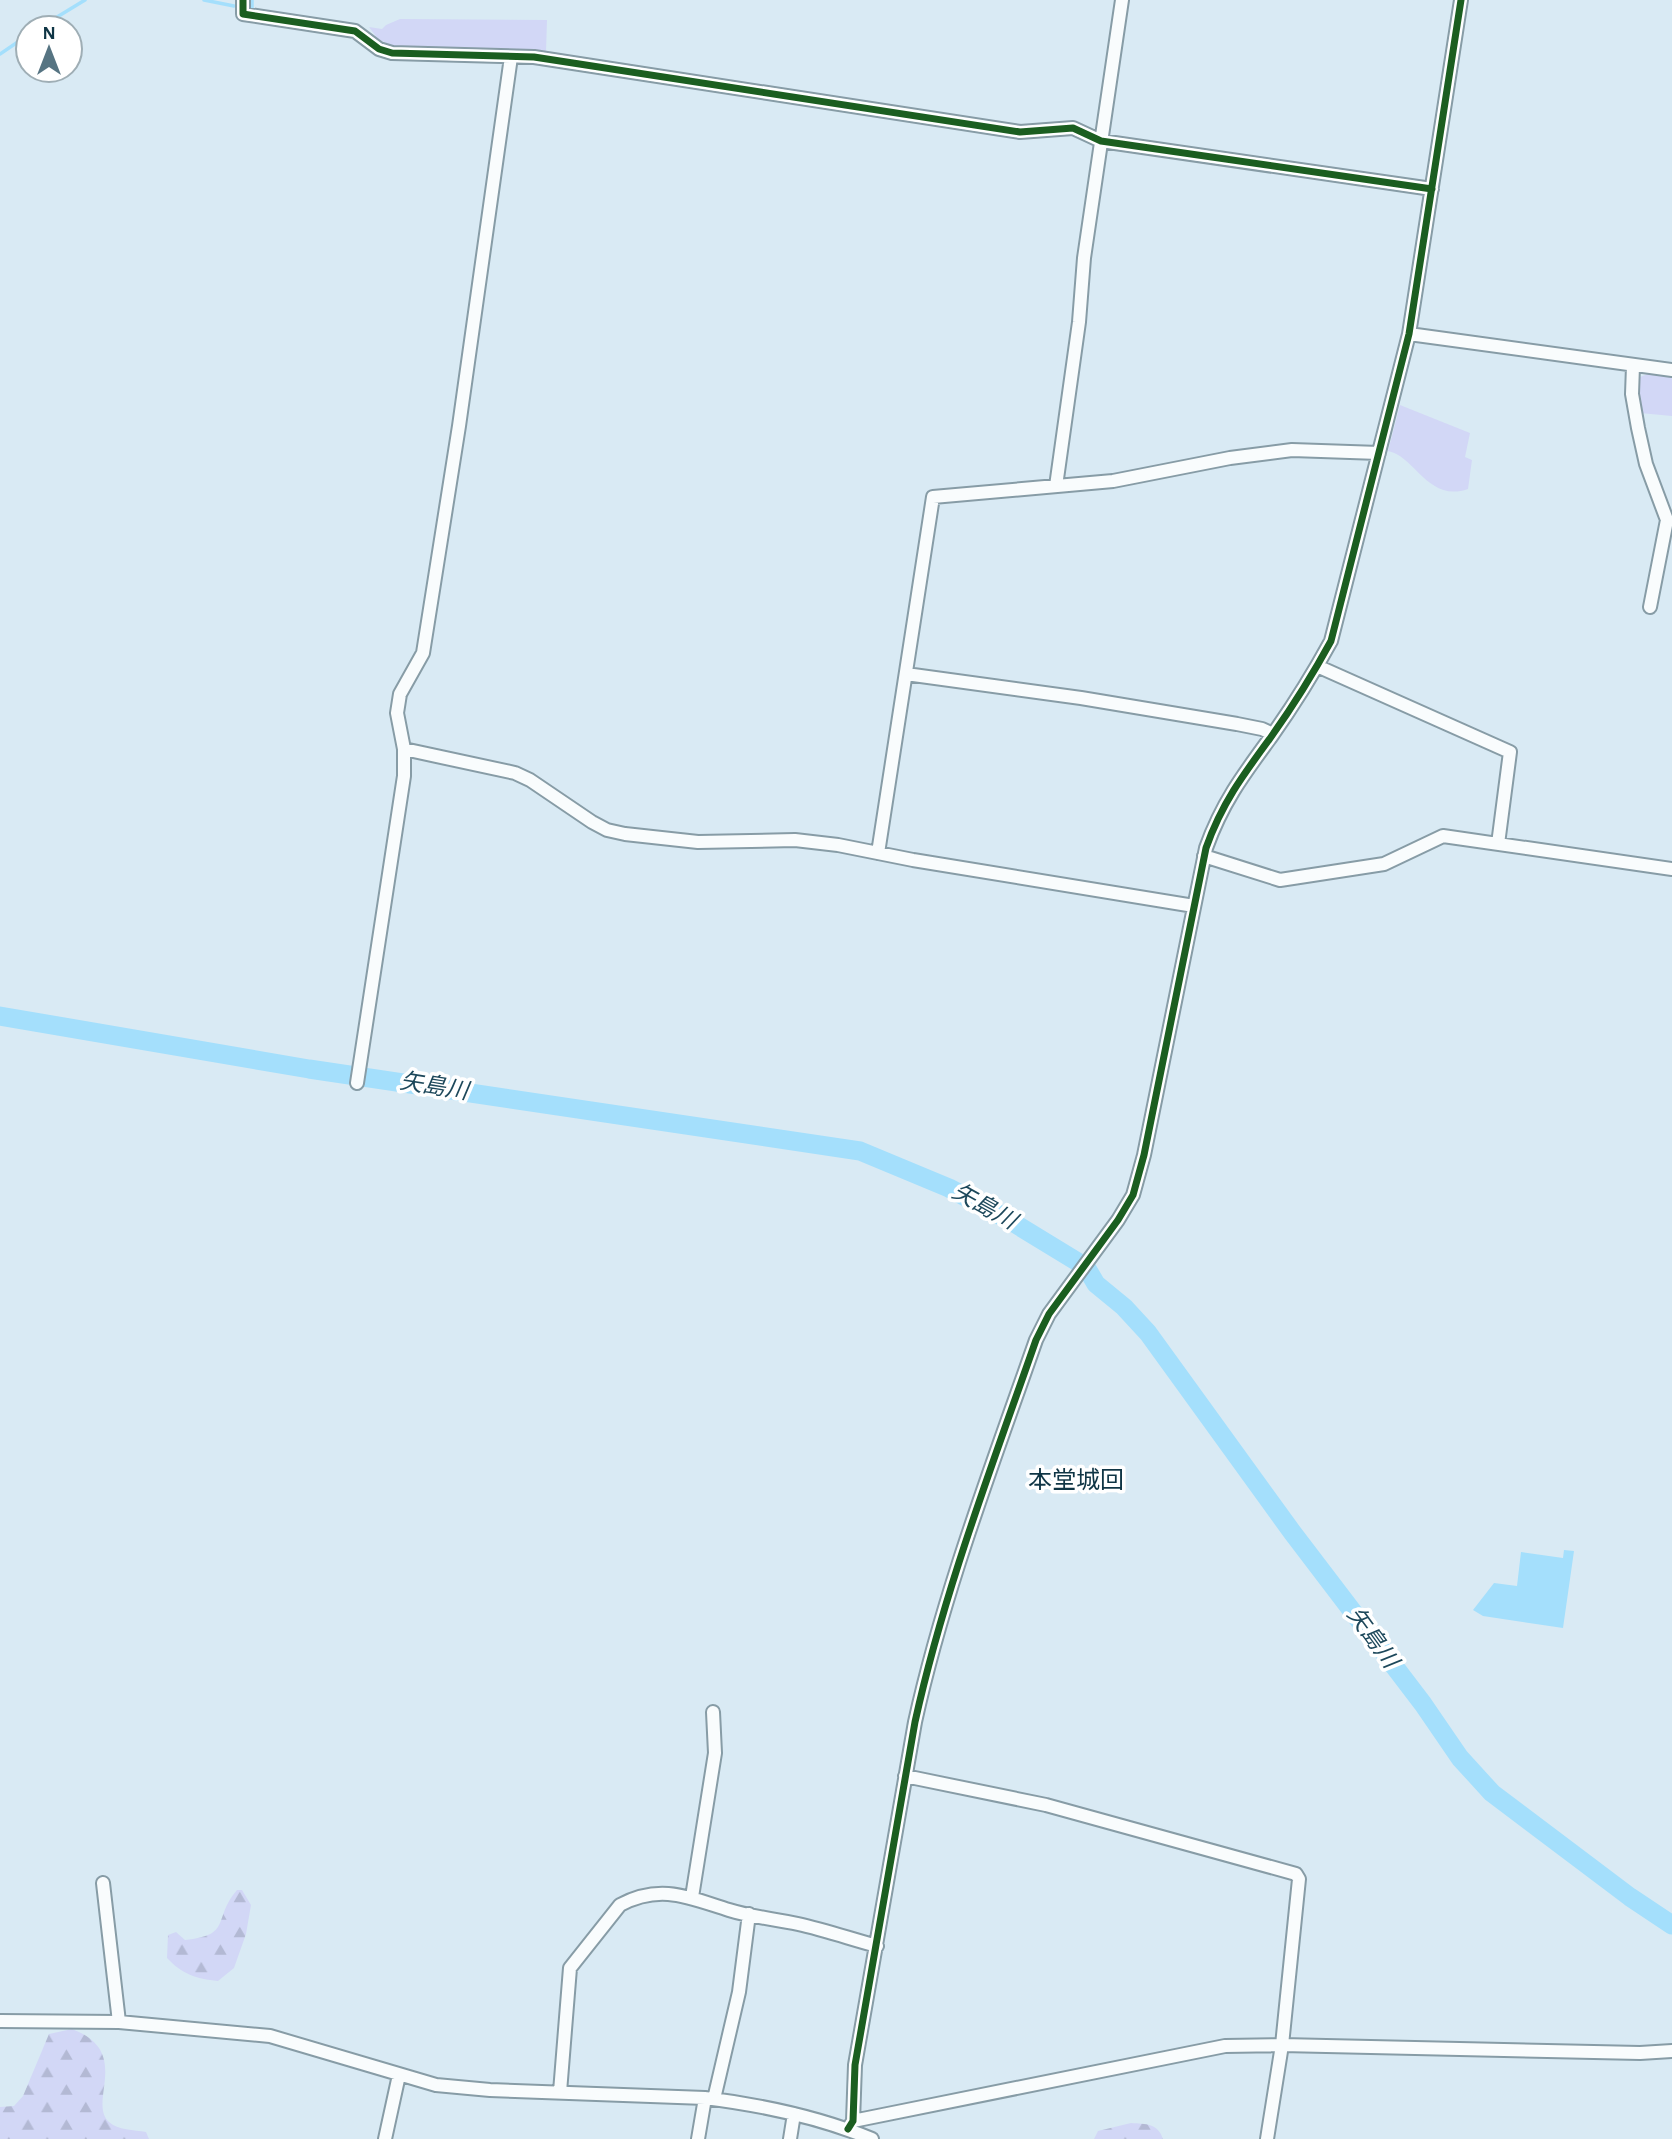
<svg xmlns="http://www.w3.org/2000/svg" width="1672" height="2139" viewBox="0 0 1672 2139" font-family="'Alegreya Sans','Noto Sans JP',sans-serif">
	<defs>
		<pattern id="forest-firs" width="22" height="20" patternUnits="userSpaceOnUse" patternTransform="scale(1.75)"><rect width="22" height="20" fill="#d2d7f6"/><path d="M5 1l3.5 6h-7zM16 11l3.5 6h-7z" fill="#b3b9d4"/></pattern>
	</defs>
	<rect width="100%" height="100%" fill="#d9eaf4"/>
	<path fill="#d2d7f6" d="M400 19 547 20 546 52 395 47 378 39 369 27 382 29 386 25Z
		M1648 374 1672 377V416L1640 413 1637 387 1640 377Z
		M1400 405 1470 433 1465 457 1472 460 1468 489C1428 503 1415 456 1388 451Z"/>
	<path fill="url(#forest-firs)" d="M237 1890H242L251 1905 246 1934 234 1968 218 1981C196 1979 182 1974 167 1958L168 1935 176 1932 185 1940C233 1935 212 1919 237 1890Z
		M72 2029C133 2052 87 2102 109 2122 118 2130 134 2130 146 2132L149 2139H0V2107L14 2106 23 2096 49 2034Z
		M1131 2123C1146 2124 1158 2123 1163 2139H1094L1098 2131Z"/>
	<path fill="#a4dffc" d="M1564 1550 1574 1551 1563 1628 1483 1616 1473 1610 1494 1583 1517 1586 1521 1552 1563 1558Z"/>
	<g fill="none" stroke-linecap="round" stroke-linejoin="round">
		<path stroke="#a4dffc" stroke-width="3.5" d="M204 0 234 6
			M252 8V0
			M39 28 85 0
			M0 54 28 35"/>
		<path stroke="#a4dffc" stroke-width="19" d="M0 1016 309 1069 860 1151 949 1188 1009 1220 1086 1267 1096 1284 1124 1307 1148 1333 1292 1532 1423 1704 1460 1758 1492 1793 1630 1897 1672 1925"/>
		<g stroke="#879ca6" stroke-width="16">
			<path id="minor" d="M243 0V14L355 31 379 49 392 53 534 57 1020 132 1073 128 1101 141 1432 189
				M1409 334 1672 370
				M1633 366 1632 394 1638 428 1646 464 1667 520 1650 607
				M1056 486 1079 322 1084 258 1122 0
				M1317 666 1510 752 1498 844
				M906 674 1081 698 1237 724 1262 729 1273 734
				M404 749 515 773 530 780 592 822 607 830 625 834 698 842 795 840 838 845 913 860 1194 906
				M878 853 933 497 1113 481 1230 458 1292 450 1379 453
				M1204 856 1280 880 1384 864 1443 836 1672 869
				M357 1083 404 776V749L397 713 400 694 423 653 459 426 511 57
				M905 1776 1046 1805 1296 1874 1299 1879 1282 2045 1267 2139
				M103 1883 119 2022
				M692 1897 715 1753 713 1712
				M0 2021 119 2022 270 2036 436 2085 490 2090 705 2098C761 2105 819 2117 872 2139
				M560 2092 570 1968 620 1905C661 1883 690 1898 729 1910 751 1917 776 1919 798 1924 825 1930 851 1939 877 1946
				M714 2099 739 1992 749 1914
				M853 2121 1225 2046 1282 2045 1640 2053 1672 2051
				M848 2129 853 2121 855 2065 915 1722C944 1591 992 1466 1036 1340L1049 1314 1118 1220 1133 1195 1144 1155 1206 848C1222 803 1243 775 1271 737 1293 706 1313 674 1331 641L1409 334 1461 0
				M385 2139 399 2075
				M698 2139 705 2098
				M790 2139 794 2114"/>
		</g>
		<use href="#minor" stroke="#f9fcfd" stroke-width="12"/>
		<g stroke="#fff" stroke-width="11">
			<path id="cycleway" d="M243 0V14L355 31 379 49 392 53 534 57 1020 132 1073 128 1101 141 1432 189
				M848 2129 853 2121 855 2065 915 1722C944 1591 992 1466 1036 1340L1049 1314 1118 1220 1133 1195 1144 1155 1206 848C1222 803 1243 775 1271 737 1293 706 1313 674 1331 641L1409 334 1461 0"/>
		</g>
		<use href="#cycleway" stroke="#1b5e20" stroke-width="7"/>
	</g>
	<g text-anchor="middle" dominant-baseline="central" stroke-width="7" stroke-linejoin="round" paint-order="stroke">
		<g font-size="23" font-style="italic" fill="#1d485b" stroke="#fff">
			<text transform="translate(434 1087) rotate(9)">矢島川</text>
			<text transform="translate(984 1207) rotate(29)">矢島川</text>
			<text transform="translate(1372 1638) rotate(54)">矢島川</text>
		</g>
		<g font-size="24" fill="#0f3545" stroke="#fff">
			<text x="1076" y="1481">本堂城回</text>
		</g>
	</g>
	<g transform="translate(49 49)"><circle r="33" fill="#ffffff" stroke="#9faeb5" stroke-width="2"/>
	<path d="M0-5L12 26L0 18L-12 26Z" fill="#567482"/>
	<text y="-10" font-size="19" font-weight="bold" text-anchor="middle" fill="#0f3545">N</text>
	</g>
</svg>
